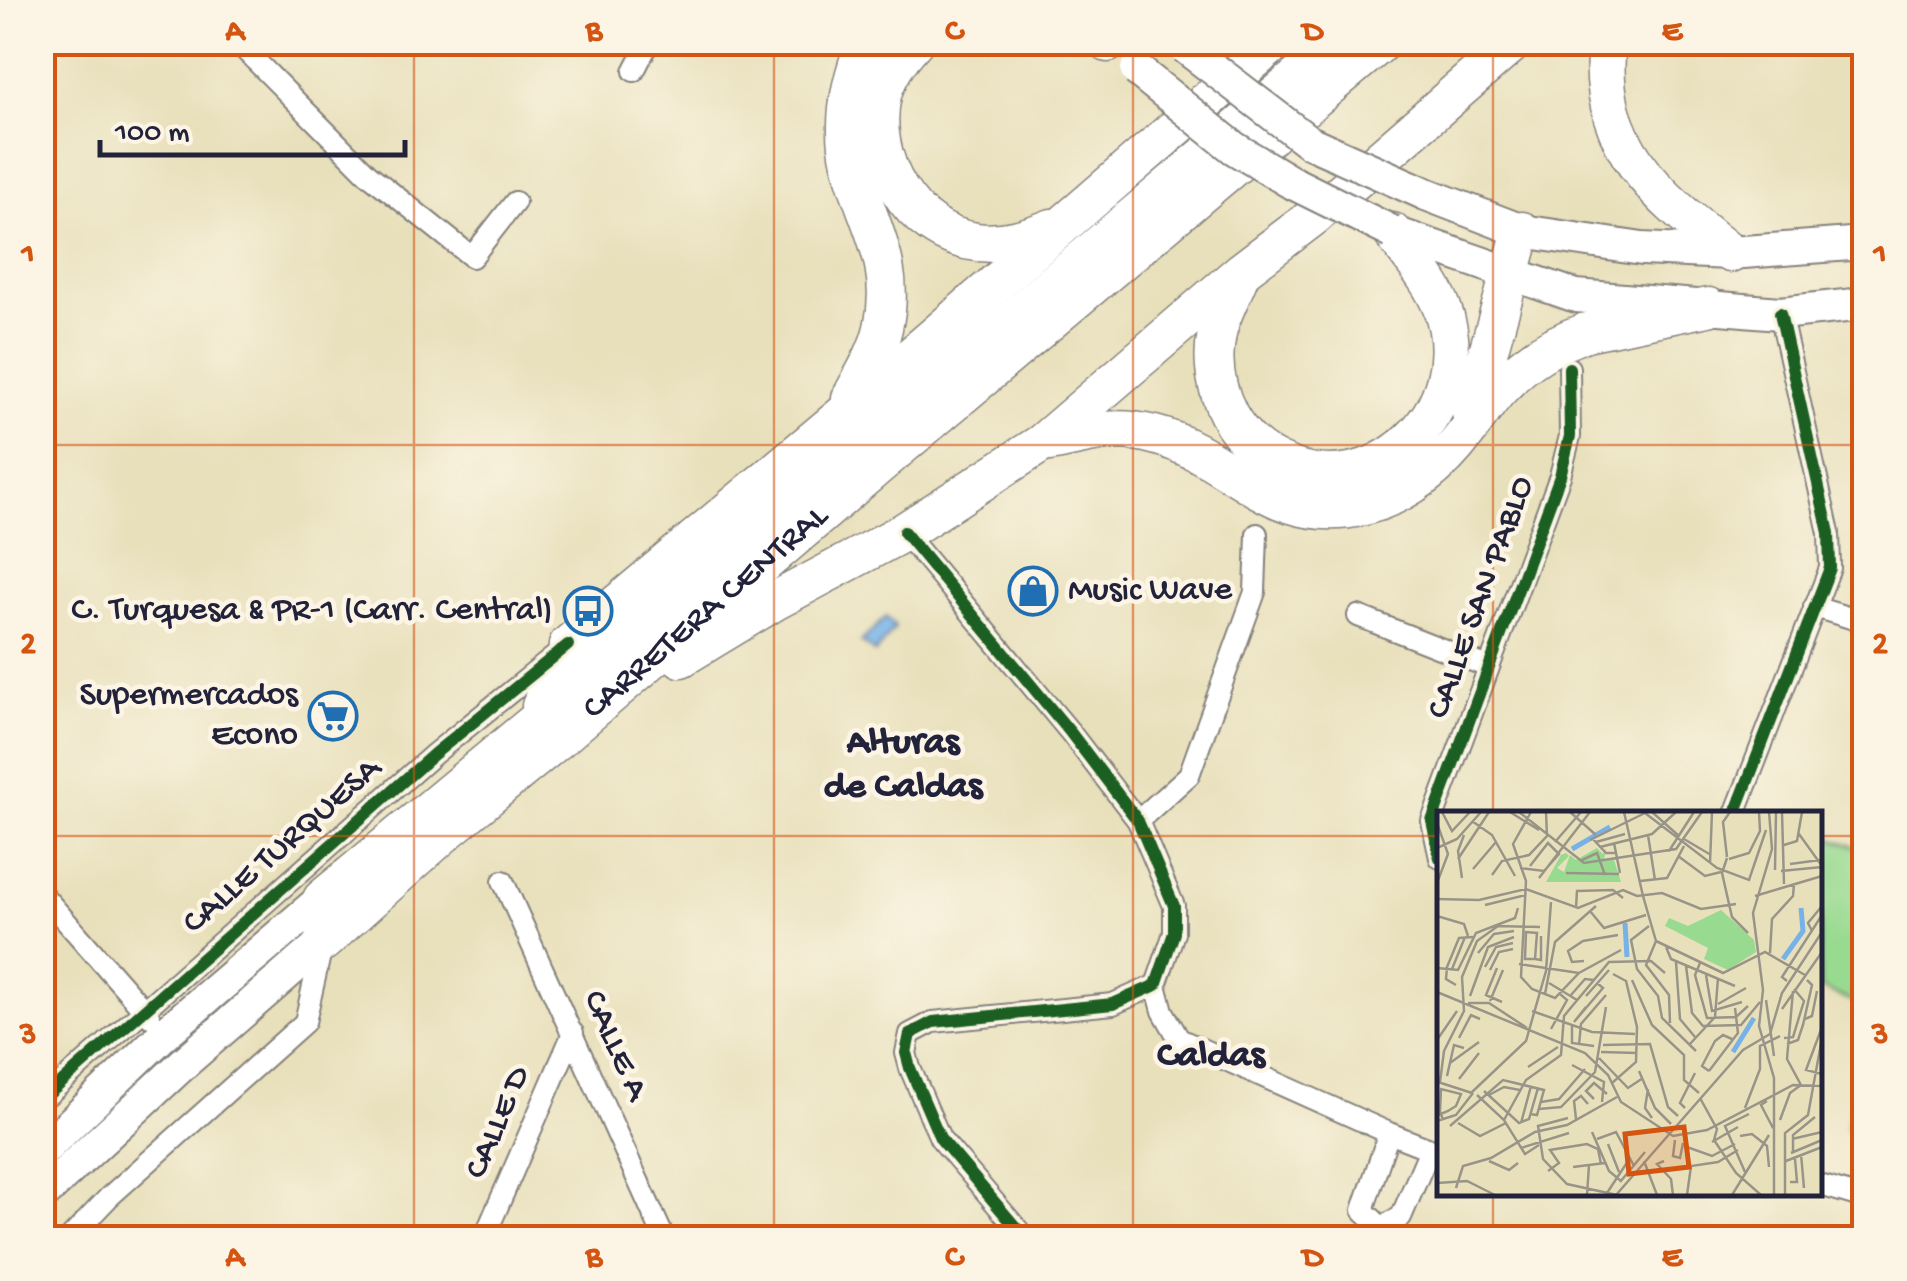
<svg xmlns="http://www.w3.org/2000/svg" width="1907" height="1281" viewBox="0 0 1907 1281" font-family="'Gochi Hand',sans-serif">
	<rect width="100%" height="100%" fill="#fcf5e5"/>
	<filter id="ink" filterUnits="userSpaceOnUse"><feTurbulence type="fractalNoise" baseFrequency=".01" numOctaves="2"/><feDisplacementMap in="SourceGraphic" scale="20" xChannelSelector="R" yChannelSelector="G"/><feConvolveMatrix kernelMatrix="1 2 1 2 8 2 1 2 1" color-interpolation-filters="sRGB"/></filter>
	<filter id="wash" filterUnits="userSpaceOnUse"><feTurbulence type="fractalNoise" baseFrequency=".0048" numOctaves="4" result="noise"/><feDisplacementMap in="SourceGraphic" scale="40" xChannelSelector="R" yChannelSelector="G"/><feGaussianBlur stdDeviation="2.25" result="paint"/><feColorMatrix in="noise" values="0 0 0 0 0 0 0 0 0 0 0 0 0 0 0 0 0 1.4 0 .05"/><feComposite in="paint" operator="in"/></filter>
	<g filter="url(#wash)">
		<rect width="100%" height="100%" fill="#e8e0bb"/>
		<path fill="#99da91" stroke="#5e7e66" stroke-width="2.5" d="M1820 834 1864 850V1006L1820 988Z
			M1864 1042V1134L1846 1129Z"/>
		<path fill="#76b2e8" stroke="#4c6a92" stroke-width="2.5" d="M886 617 895 627 875 653 861 642Z"/>
	</g>
	<g filter="url(#ink)">
		<g fill="none" stroke-linecap="round" stroke-linejoin="round">
			<g stroke="#85817b" stroke-width="24">
				<path id="minor" d="M237 42 368 174 472 257 515 202
					M634 71 649 42
					M904 532 1070 732 1138 821 1174 906V933L1156 985 1113 1004 933 1022 910 1034 906 1053 910 1068 940 1138 1025 1238
					M1814 607 1864 622
					M1358 616 1488 667
					M1735 814 1830 568 1829 533 1780 313
					M1138 821 1189 775 1255 592 1257 534
					M1440 858 1432 821 1560 476 1570 436 1569 368
					M503 881 664 1238
					M42 894 150 1017
					M1156 985 1163 1011 1179 1039 1389 1133 1440 1153
					M42 1100 434 754 555 656
					M1389 1133 1363 1210 1381 1227 1401 1217 1430 1149
					M1820 1185 1864 1198
					M70 1238 109 1197 305 1022 322 946
					M484 1238 573 1033"/>
			</g>
			<g stroke="#85817b" stroke-width="36">
				<path id="primary" d="M1426 194 1522 231 1642 249 1730 253 1864 243
					M1392 232 1576 296 1780 313 1864 304"/>
			</g>
			<g stroke="#85817b" stroke-width="36">
				<path id="trunk" d="M42 1151 164 1034 322 899
					M42 1195 184 1063 323 942"/>
			</g>
			<g stroke="#85817b" stroke-width="41">
				<g id="motorway">
					<path d="M914 42C900 57 887 75 882 95 868 158 909 234 977 242 1004 245 1027 238 1052 228"/>
					<path d="M1108 42V43"/>
					<path d="M1607 42C1595 146 1657 195 1730 253"/>
					<path d="M1239 277C1232 295 1221 314 1217 333 1211 361 1216 390 1229 415 1240 435 1256 451 1277 461 1374 511 1479 408 1442 308 1432 281 1409 256 1392 232"/>
					<path d="M851 398C863 375 877 354 883 328 898 262 866 222 851 163 841 122 850 81 866 42"/>
					<path d="M1471 413 1522 231"/>
					<path d="M1049 442C1091 435 1110 424 1154 435 1233 455 1272 529 1364 506 1407 495 1441 467 1467 432 1479 416 1489 398 1504 384 1527 359 1555 343 1586 332L1708 307"/>
					<path d="M681 658 775 601 904 532 1042 443 1242 271 1313 217 1514 42"/>
					<path d="M541 706 549 685 567 658 568 645 844 414 1275 42"/>
					<path d="M322 899 535 722 1339 42"/>
					<path id="s1" d="M323 942 447 831 565 734 879 465 1382 42"/>
				</g>
			</g>
			<use href="#minor" stroke="#fff" stroke-width="20"/>
			<use href="#primary" stroke="#fff" stroke-width="32"/>
			<use href="#trunk" stroke="#fff" stroke-width="32"/>
			<use href="#motorway" stroke="#fff" stroke-width="38"/>
			<g stroke="#85817b" stroke-width="36" stroke-linecap="butt">
				<path id="primary-bridge" d="M1185 47 1309 142 1426 194
					M1137 70 1234 148 1289 181 1392 232"/>
			</g>
			<use href="#primary-bridge" stroke="#fff" stroke-width="32"/>
			<g stroke="#fcf5e5" stroke-width="19">
				<path id="cycleway" d="M904 532 1070 732 1138 821 1174 906V933L1156 985 1113 1004 933 1022 910 1034 906 1053 910 1068 940 1138 1025 1238
					M1735 814 1830 568 1829 533 1780 313
					M1440 858 1432 821 1560 476 1570 436 1569 368
					M42 1100 434 754 568 645"/>
			</g>
			<use href="#cycleway" stroke="#1b5e20" stroke-width="12"/>
		</g>
	</g>
	<path fill="none" stroke="#d45411" stroke-width="2.5" stroke-opacity="0.55" d="M414 42V1238M774 42V1238M1133 42V1238M1493 42V814M42 445H1864M42 836H1440M1820 836H1864M1493 1194V1238"/>
	<defs>
		<g id="shop-ring" transform="scale(2.5)"><circle r="9.5" fill="#fcf5e5" stroke="#1f6fb2" stroke-width="1.5"/><path d="M-5-2.5h2.3a2.7 3.5 0 0 1 5.4 0H5L5.5 6h-11ZM-1.5-2.5h3a1.5 2.3 0 0 0-3 0Z" fill="#1f6fb2"/></g>
		<g id="bus-ring" transform="scale(2.5)"><circle r="9.5" fill="#fcf5e5" stroke="#1f6fb2" stroke-width="1.5"/><path d="M-5-6H5V4H4V6H2V4H-2V6H-4V4H-5ZM-3.5-4V0h7V-4ZM-3.5 1.2v1.5H-2V1.2ZM2 1.2v1.5H3.5V1.2Z" fill="#1f6fb2"/></g>
		<g id="supermarket-ring" transform="scale(2.5)"><circle r="9.5" fill="#fcf5e5" stroke="#1f6fb2" stroke-width="1.5"/><path d="M-6-5.5h2.5l.6 2H6L4.5 2H-2.5L-4.4-4H-6ZM-1.5 3.2a1.3 1.3 0 1 0 .1 0ZM3 3.2a1.3 1.3 0 1 0 .1 0Z" fill="#1f6fb2"/></g>
	</defs>
	<g fill-rule="evenodd">
		<use href="#shop-ring" x="1033" y="591"/>
		<use href="#bus-ring" x="588" y="611"/>
		<use href="#supermarket-ring" x="333" y="716"/>
	</g>
	<g text-anchor="middle" dominant-baseline="central" stroke-width="9" stroke-linejoin="round" paint-order="stroke">
		<g font-size="35" fill="#22223b" stroke="#fcf5e5" text-anchor="end">
			<text x="1068" y="591" text-anchor="start">Music Wave</text>
			<text x="553" y="611">C. Turquesa &amp; PR-1 (Carr. Central)</text>
			<text x="298" y="696">Supermercados<tspan x="298" dy="40">Econo</tspan></text>
		</g>
		<g font-size="35" fill="#22223b" stroke="#fcf5e5">
			<text transform="translate(1482 598) rotate(-70)">CALLE SAN PABLO</text>
			<text stroke="none"><textPath href="#s1" startOffset="505">CARRETERA CENTRAL</textPath></text>
			<text transform="translate(283 847) rotate(-41)">CALLE TURQUESA</text>
			<text transform="translate(614 1046) rotate(66)">CALLE A</text>
			<text transform="translate(499 1123) rotate(-67)">CALLE D</text>
		</g>
		<g font-size="38" font-weight="bold" fill="#22223b" stroke="#fcf5e5">
			<text x="903" y="744">Alturas<tspan x="903" dy="44">de Caldas</tspan></text>
			<text x="1211" y="1057">Caldas</text>
		</g>
	</g>
	<g transform="translate(1437 811)">
		<rect width="385" height="385" fill="#e8e0bb"/>
		<path d="M160 37 166 43 169 37 167 49H177L184 71H109L124 44 129 42 132 45 120 57 127 61 133 44 139 49ZM284 99 317 129 319 141 291 159 267 148 271 137 228 115 232 107 251 115Z" fill="#99da91"/>
		<path fill="none" stroke="#76b2e8" stroke-width="5" d="M135 38 173 16M188 112 190 146M346 148 366 120 364 97M296 241 317 207"/>
		<path fill="none" stroke="#999488" stroke-width="2.5" d="M5 1 15 20 33 1M73 1 102 19M82 1 147 52 239 38 265 1M94 1 76 33 89 70 84 166 95 178 118 187 142 162 184 139M133 1 159 24M187 1 206 85M215 1 242 25M332 1 335 38 316 102 326 179 322 215 337 267V384M345 1 347 73M208 2 280 57 312 69 329 19M35 10 55 24 78 65M0 12 11 43 0 72M362 23 385 55M211 24 218 69M155 27 169 42H179M247 28 274 44M153 29 208 2M118 31 144 1M159 31 188 23M177 32 183 62M347 34 360 30 365 1M163 36 215 23 239 1M0 37 20 28 44 1M232 40 257 1M241 45 268 65 284 61M290 46 286 11 293 1M290 47 285 62 295 106 311 122M21 48 52 1M292 48 312 42 323 20 322 1M143 50 160 42 168 64M273 52 275 1M353 53 383 49M83 57 107 60 122 43 111 32 93 55M36 58 59 31M338 59 339 1M344 60 385 56M129 62 182 63M55 64 65 50 92 44 110 25 109 1M25 67 21 40 27 24M102 67 153 1M203 70 230 67 247 35M206 85 219 130 286 162 328 141 368 164M318 85 385 65M0 88 42 89 89 78 141 97 186 79 200 85 225 82 264 98 299 93M48 94 89 84M139 97 140 80 176 79 186 87M153 100 167 117 209 104M0 105 27 113 31 125M212 115 194 129 200 158 221 185 225 207 259 240M375 120 371 112 385 95M219 130 209 154 232 184 233 212M229 136 234 148 298 175M41 142 57 123 77 120M333 142 335 108 356 85 357 73M98 148 100 122 89 121 88 148H98L104 149V125M147 150 135 151 131 140 146 130 181 124M239 151 243 208 258 226M263 152 258 164 270 207 299 206 311 195M82 153 142 162M249 155 255 202 266 215 304 214 323 191M48 156 59 136 76 132M0 157 21 159 39 122 78 107 81 97M60 157 49 184 65 191M15 158 28 126M53 159 62 141 76 138M269 164 275 200 305 191M195 169 215 214 247 244V269L262 282M350 170 345 166 385 104M112 172 140 189M19 174 9 168 10 156 22 127 36 126M356 180 350 248 364 274M0 181 148 242 171 264 184 291 236 325 270 319 356 274 385 275M108 183 118 131 159 95M134 184 148 168 157 169M33 185 51 136 77 126M149 185 172 159M329 189 337 245M53 190 66 159M31 192H52L90 217M281 193 309 177M149 196 137 211 166 177 160 172M345 198 385 141M95 200 155 221 198 223M368 208 375 205 380 180M135 215V232L157 235M385 216 369 259 385 263M114 218 130 189 123 183M22 227 34 204 43 208M347 227 356 226 367 190 357 178M0 229 20 200M350 233 361 229 366 214 375 174 370 169M142 234 144 213 169 184M166 234 213 233 231 296 241 305M252 234 278 206 281 167M164 241 200 242M162 247 191 277 206 267M13 252 42 231M135 254 167 271 165 291M91 256 121 236M202 260 218 297 234 313M272 260 301 222 298 197M272 260 265 255 278 230 286 224 295 228M10 265 17 234 27 237M22 268 42 242M1 271 35 282M3 271 7 240 27 200 25 166 40 130 61 115 103 116M175 272 199 251 200 216 189 170 176 163M211 278 208 297 215 307M47 280 82 312 92 308 101 277M35 281 89 230 109 160 114 91M40 284 67 309 88 343 102 334M52 284 67 276 83 279M263 287 280 318 277 329 299 362 324 384M157 288 149 280 157 272 170 283M330 290 324 294 336 317M104 291 122 288 148 258M248 297 243 292 258 262M308 297 323 258V235L343 225M102 298 124 296 158 261 169 196M0 304 4 303 11 300 19 295 24 283 4 278 3 300 6 309M131 307 101 315 106 348 130 373 180 384M139 308 137 290 144 285 151 293M67 309 89 269 124 244 127 205 172 151 214 150 228 162M343 309 353 282 364 274M0 310 19 304 36 282M21 312 43 325 69 312M84 312 94 275M13 315 66 269 107 279 100 304 93 303M155 321 172 360 184 370M303 325 315 323 330 335 332 356M160 328 179 321 197 355M355 328 385 321M238 329 236 345 243 347 246 332M275 331 301 316M171 333 182 361M247 335 275 345 298 333M84 337 132 322M356 341V324L378 306M354 342 385 329M364 343 367 377M52 350 72 359 81 352M207 350 220 384M227 350 220 353 234 368 236 384M349 350 385 336M136 356 168 352M111 360 122 352 113 339 150 333 161 338 164 353M308 361 288 315 312 303M183 371 208 341M353 371H360L358 348M0 372 30 370 58 384M19 377 26 355 54 347 98 321 130 314 180 286M170 382 191 350M150 384 152 354M179 384 306 239 333 223 345 182 385 121M250 384 254 355 281 351 301 339M295 384 332 324M348 384V322L371 304 385 227"/>
		<path fill="#d45411" fill-opacity="0.15" stroke="#d45411" stroke-width="5" d="M247 316 252 356 192 363 188 323Z"/>
		<rect width="385" height="385" fill="none" stroke="#22223b" stroke-width="5"/>
	</g>
	<rect width="1907" height="1281" fill="none" stroke="#fcf5e5" stroke-width="110"/>
	<path d="M100 140v15h305v-15" fill="none" stroke="#22223b" stroke-width="5"/>
	<text x="115" y="140" font-size="30" fill="#22223b" stroke="#fcf5e5" stroke-width="8" paint-order="stroke">100 m</text>
	<rect x="55" y="55" width="1797" height="1171" fill="none" stroke="#d45411" stroke-width="4"/>
	<g font-size="32" text-anchor="middle" font-weight="bold" fill="#d45411">
		<text x="235" y="39">A</text>
		<text x="594" y="39">B</text>
		<text x="954" y="39">C</text>
		<text x="1313" y="39">D</text>
		<text x="1672" y="39">E</text>
		<text x="28" y="262">1</text>
		<text x="1880" y="262">1</text>
		<text x="28" y="652">2</text>
		<text x="1880" y="652">2</text>
		<text x="28" y="1042">3</text>
		<text x="1880" y="1042">3</text>
		<text x="235" y="1265">A</text>
		<text x="594" y="1265">B</text>
		<text x="954" y="1265">C</text>
		<text x="1313" y="1265">D</text>
		<text x="1672" y="1265">E</text>
	</g>
</svg>
